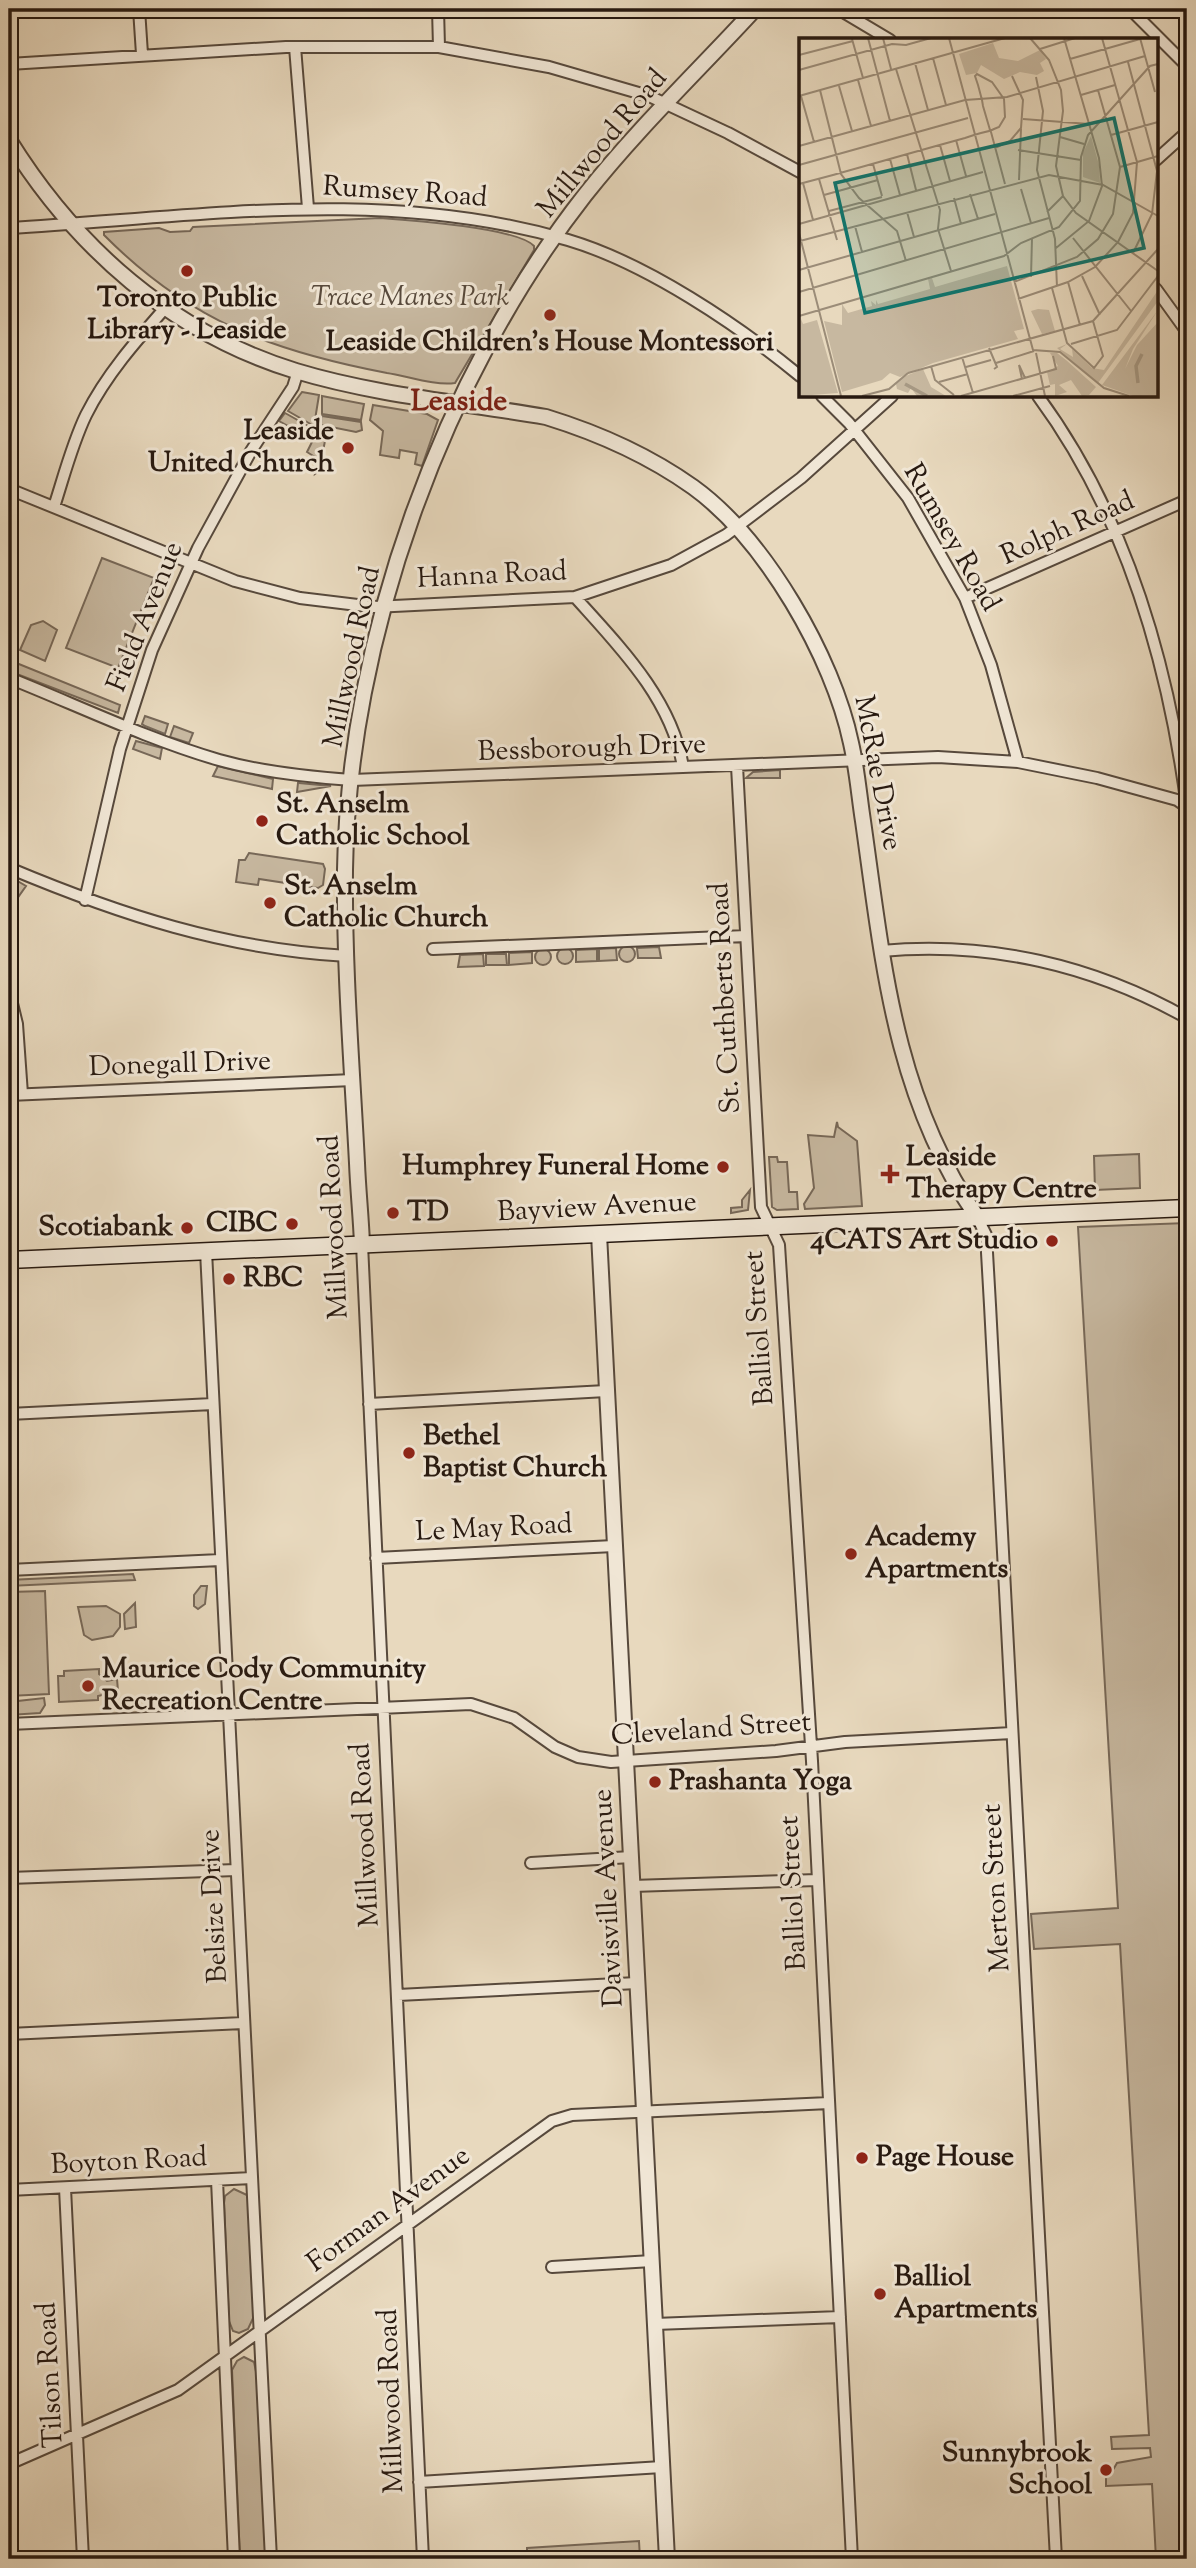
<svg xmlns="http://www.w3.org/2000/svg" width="1196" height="2568" viewBox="0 0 1196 2568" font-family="'Sorts Mill Goudy',serif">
	<rect width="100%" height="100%" fill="#e8d9be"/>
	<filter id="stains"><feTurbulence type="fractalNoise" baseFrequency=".00286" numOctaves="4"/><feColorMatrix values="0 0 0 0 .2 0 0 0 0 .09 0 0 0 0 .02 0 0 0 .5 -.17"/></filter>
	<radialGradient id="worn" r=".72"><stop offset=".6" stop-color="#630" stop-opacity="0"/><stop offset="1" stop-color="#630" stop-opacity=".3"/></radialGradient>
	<path fill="#c7b8a0" stroke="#776858" stroke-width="2" d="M380 218C408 220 518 228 534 246V250L455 383C435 386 407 376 387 373 271 351 188 320 104 235V232L159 228 170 232 190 231 193 227Z
		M302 392 319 395 314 426 288 411Z
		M322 396 364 404 361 420 322 414Z
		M373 405 427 414 438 420 422 466 415 464 417 453 400 450 399 458 380 455 383 431 370 420Z
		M285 413 326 436 319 471 315 474 318 459 307 452 313 440 279 421Z
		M322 416 361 422 362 430 356 432 321 425Z
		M102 558 154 578 118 668 66 648Z
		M43 621 57 630 45 661 20 650 31 625Z
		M9 660 120 705 118 713 9 671Z
		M145 716 168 724 165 734 145 726 142 724Z
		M174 726 193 733 189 743 170 737Z
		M136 741 162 748 160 759 133 749Z
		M218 766 273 779 272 789 213 776Z
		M780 770V778H746L753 772Z
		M298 783H299L331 786 297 792Z
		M249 853 323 864 325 869 323 885 318 888 259 879 258 885 236 882 239 860H245Z
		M9 876 26 886 9 910Z
		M619 954a8 8 0 1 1 16 0a8 8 0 1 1-16 0Z
		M659 947 661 958H638L637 948Z
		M616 948 617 960 599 961V949Z
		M557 956a8 8 0 1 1 16 0a8 8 0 1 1-16 0Z
		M597 949V961L576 962V950Z
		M535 957a8 8 0 1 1 16 0a8 8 0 1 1-16 0Z
		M532 952V963L509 965V953Z
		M483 954 484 966 458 967 460 955Z
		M486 954H506L507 965H486Z
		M837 1122 838 1127 857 1141 862 1206 805 1209 804 1204 814 1188 808 1135 834 1137Z
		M1139 1154 1140 1188 1095 1190 1094 1156Z
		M769 1157H777L778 1162H787L789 1192H797L798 1209 777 1210 772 1207Z
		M750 1190 748 1210 731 1213V1208L742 1207V1200Z
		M1187 1223V2559H1156L1152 2484 1106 2486V2473L1113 2470 1117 2463 1151 2457 1150 2448 1112 2449 1111 2437 1149 2435 1120 1944 1034 1949 1031 1914 1118 1908 1078 1227Z
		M133 1574 135 1580 9 1586V1580Z
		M201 1586H207L205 1604 198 1609 194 1606V1595Z
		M45 1591 49 1694 9 1696V1592Z
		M135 1603 136 1627 125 1629 124 1614Z
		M78 1607 106 1606 120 1614V1627L113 1636 92 1640 84 1635Z
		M99 1669V1674L107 1681 117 1679 118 1691 98 1696V1700L59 1702 58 1676H64V1671Z
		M44 1698 45 1705 40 1713 9 1715V1702Z
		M234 2189 249 2196 255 2314 248 2329 239 2333 233 2331 229 2321 224 2203 225 2196Z
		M244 2357 254 2362 258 2381 267 2559H240L232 2370 237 2361Z
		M639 2541 640 2559H527V2548Z"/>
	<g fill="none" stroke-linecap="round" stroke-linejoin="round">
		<g stroke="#57493c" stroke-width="14">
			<path id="minor" d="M139 9 142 54
				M438 9 439 47
				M838 9 890 40
				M1130 9 1187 66
				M295 47 308 208
				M9 64 286 47H439L549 67 649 96 728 133 800 172
				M1156 160 1187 132
				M9 228C197 217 384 186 568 240 646 263 738 325 800 376
				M1156 289 1187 332
				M822 396 849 423 908 498 965 598 991 665 1018 762
				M1038 396C1125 514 1168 662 1187 807
				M9 489 235 581 300 598 374 607 575 597 671 565 726 535 801 478 892 396
				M54 507C64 476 72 444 86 415 106 375 136 341 166 307
				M575 597C619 646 672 699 683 767
				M965 598 1187 500
				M9 678C79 706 147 739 219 760 262 772 308 777 352 780L938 757 1018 762 1097 778 1177 800 1187 807
				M737 766 761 1207 779 1245 812 1761 852 2559
				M9 868C121 915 225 949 347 956
				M85 900 120 749 152 650 198 548 251 451 293 387 298 371
				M433 949 746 936
				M881 951C989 941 1093 965 1187 1018
				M9 991 17 1024 22 1094
				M9 1095 353 1080
				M977 1217 986 1235 990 1305 1056 2559
				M362 1244 423 2559
				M206 1251 271 2559
				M369 1404 606 1391
				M9 1414 213 1404
				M376 1558 614 1546
				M9 1570 220 1560
				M9 1724 471 1704 514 1718 555 1747 578 1757 611 1762 776 1751 845 1742 1012 1733
				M531 1863 631 1857
				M9 1878 236 1870
				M632 1886 817 1880
				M398 1995 637 1983
				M9 2034 243 2023
				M217 2180 234 2559
				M65 2188 83 2559
				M9 2190 252 2178
				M552 2267 652 2261
				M655 2324 840 2317
				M9 2464 178 2390 552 2121 572 2115 829 2103
				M419 2482 662 2467"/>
		</g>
		<g stroke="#57493c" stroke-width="18">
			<path id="tertiary" d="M9 140C76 248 172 333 296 371 375 395 464 403 546 417 598 433 648 455 693 487 765 539 833 657 851 743 857 769 859 795 863 821 883 962 894 1096 977 1217
				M599 1234 667 2559
				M362 1244C361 1217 358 1190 357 1163 352 1066 344 968 345 870 348 640 443 376 585 195 637 129 698 71 755 9"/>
		</g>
		<g stroke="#271910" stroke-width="19">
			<path id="secondary" d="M9 1260 1187 1208"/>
		</g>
		<use href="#minor" stroke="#f0e6d5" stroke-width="10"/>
		<use href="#tertiary" stroke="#f0e6d5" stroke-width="14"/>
		<use href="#secondary" stroke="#f0e6d5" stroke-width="16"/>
	</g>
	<g fill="#8f2418" stroke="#f0e6d5" stroke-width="2.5">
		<circle cx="187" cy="271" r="7"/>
		<circle cx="550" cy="315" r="7"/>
		<circle cx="348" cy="448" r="7"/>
		<circle cx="262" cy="821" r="7"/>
		<circle cx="270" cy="903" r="7"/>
		<circle cx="723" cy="1167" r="7"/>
		<path d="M886.5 1163.5h7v7h7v7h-7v7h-7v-7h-7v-7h7z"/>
		<circle cx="393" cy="1213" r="7"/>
		<circle cx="292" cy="1224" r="7"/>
		<circle cx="187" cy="1228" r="7"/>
		<circle cx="1052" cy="1241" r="7"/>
		<circle cx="229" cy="1279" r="7"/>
		<circle cx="409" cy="1453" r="7"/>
		<circle cx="851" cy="1554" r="7"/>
		<circle cx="88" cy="1686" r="7"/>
		<circle cx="655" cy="1782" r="7"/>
		<circle cx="862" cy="2158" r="7"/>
		<circle cx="880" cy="2294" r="7"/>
		<circle cx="1106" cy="2470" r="7"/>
	</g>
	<g text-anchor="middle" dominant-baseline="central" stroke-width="6" stroke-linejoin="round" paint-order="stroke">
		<g font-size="28" fill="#271910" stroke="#f0e6d5">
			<text transform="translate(603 144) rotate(-50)">Millwood Road</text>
			<text transform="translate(405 193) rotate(4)">Rumsey Road</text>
			<text transform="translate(1068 529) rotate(-24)">Rolph Road</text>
			<text transform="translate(951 538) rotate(60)">Rumsey Road</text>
			<text transform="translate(492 576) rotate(-3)">Hanna Road</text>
			<text transform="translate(146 617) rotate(-68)">Field Avenue</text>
			<text transform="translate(353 657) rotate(-78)">Millwood Road</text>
			<text transform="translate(592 749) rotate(-2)">Bessborough Drive</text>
			<text transform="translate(877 773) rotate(79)">McRae Drive</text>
			<text transform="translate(726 998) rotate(-93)">St. Cuthberts Road</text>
			<text transform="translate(180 1065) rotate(-2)">Donegall Drive</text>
			<text transform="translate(597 1208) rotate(-3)">Bayview Avenue</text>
			<text transform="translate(335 1227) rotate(-93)">Millwood Road</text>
			<text transform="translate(760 1328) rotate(-94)">Balliol Street</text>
			<text transform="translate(494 1529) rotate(-3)">Le May Road</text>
			<text transform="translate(711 1730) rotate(-4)">Cleveland Street</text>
			<text transform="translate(366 1835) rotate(-93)">Millwood Road</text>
			<text transform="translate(997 1888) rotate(-93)">Merton Street</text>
			<text transform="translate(794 1893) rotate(-93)">Balliol Street</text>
			<text transform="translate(609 1898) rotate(-93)">Davisville Avenue</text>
			<text transform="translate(215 1906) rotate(-93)">Belsize Drive</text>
			<text transform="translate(129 2162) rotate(-3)">Boyton Road</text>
			<text transform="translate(389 2210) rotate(-36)">Forman Avenue</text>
			<text transform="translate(51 2375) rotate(-93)">Tilson Road</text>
			<text transform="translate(392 2401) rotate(-92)">Millwood Road</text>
		</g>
		<g font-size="28" font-style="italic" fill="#57493b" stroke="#f0e6d5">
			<text x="410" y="298">Trace Manes Park</text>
		</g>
		<g font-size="28" font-weight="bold" fill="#271910" stroke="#f0e6d5" text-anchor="start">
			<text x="187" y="299" text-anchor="middle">Toronto Public<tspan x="187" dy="32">Library - Leaside</tspan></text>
			<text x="550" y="343" text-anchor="middle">Leaside Children’s House Montessori</text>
			<text x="334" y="432" text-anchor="end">Leaside<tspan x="334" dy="32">United Church</tspan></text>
			<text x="276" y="805">St. Anselm<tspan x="276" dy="32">Catholic School</tspan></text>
			<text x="284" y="887">St. Anselm<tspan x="284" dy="32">Catholic Church</tspan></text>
			<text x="906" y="1158">Leaside<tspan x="906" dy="32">Therapy Centre</tspan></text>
			<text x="709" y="1167" text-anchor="end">Humphrey Funeral Home</text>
			<text x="407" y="1213">TD</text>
			<text x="278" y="1224" text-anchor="end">CIBC</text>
			<text x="173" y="1228" text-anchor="end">Scotiabank</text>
			<text x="1038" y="1241" text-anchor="end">4CATS Art Studio</text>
			<text x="243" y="1279">RBC</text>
			<text x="423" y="1437">Bethel<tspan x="423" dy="32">Baptist Church</tspan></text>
			<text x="865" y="1538">Academy<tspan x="865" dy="32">Apartments</tspan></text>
			<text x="102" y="1670">Maurice Cody Community<tspan x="102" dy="32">Recreation Centre</tspan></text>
			<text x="669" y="1782">Prashanta Yoga</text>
			<text x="876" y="2158">Page House</text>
			<text x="894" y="2278">Balliol<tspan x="894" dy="32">Apartments</tspan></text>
			<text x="1092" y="2454" text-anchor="end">Sunnybrook<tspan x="1092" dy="32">School</tspan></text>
		</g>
		<g font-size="30" font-weight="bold" fill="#7a1f14" stroke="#f0e6d5">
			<text x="459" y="402">Leaside</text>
		</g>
	</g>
	<g transform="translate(799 38)">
		<rect width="359" height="359" fill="#e8d9be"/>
		<path d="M194 5 200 20 219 23 241 12 247 21 241 25 245 33 238 37 221 34 205 41 182 27 178 35 167 37 160 16ZM292 98 300 127 301 145 284 139V115ZM208 228 225 291 215 293 219 301 134 325 101 339 91 335 83 342 43 354 25 283 43 287V266L49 275 73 268 72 263 77 267V262L79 266 131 251 129 241 133 240 136 249ZM359 252V263L299 345 258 310 268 306 261 311 274 319 273 311 293 330 305 332ZM239 271 250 272 256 293 243 296 232 273ZM359 272 334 311 326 331 338 307 359 284V358H334L303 347ZM2 281 4 286 18 282 39 355 0 358ZM251 315H258L267 322 297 349 290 357 283 358 272 342 260 347 268 354 256 358V346L251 347 248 334 259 328ZM124 331 132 349 147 358H118L112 350 109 355 98 351 97 346 104 339Z" fill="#c7b8a0"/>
		<path fill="none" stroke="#a69883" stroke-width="3.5" d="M339 345 337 328 343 316M106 346 128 358"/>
		<path fill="none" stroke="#9b8c78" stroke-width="2" d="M69 0 91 83M84 0 92 31M150 0 234 312 261 314 305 350 330 358M231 0 250 22 262 52 264 73 257 128 264 158 277 175 359 233M341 0 356 54M53 1 64 40M241 11 276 0M0 17 54 3M134 20 147 67M271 21 341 1M329 24 358 133 353 176 334 215M116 25 129 72M97 31 141 172 139 191 152 233M0 32 93 6 107 7 132 0M237 39 244 73 238 132 256 201 258 249M59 42 72 88M40 48 53 93M21 52 42 136 60 160 98 193 107 223M282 57 316 47M0 58 206 0M2 58 15 104M224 81 290 86M312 97 359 84M261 99 285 106M157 102 167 138M141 107 151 143M0 108 166 62 208 59 346 18M196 110 211 103 222 90 224 62 213 38M219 112 282 122M108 116 117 152M91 121 101 157M74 126 83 158M0 127 169 80M321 129 359 118M20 141 38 202M220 142 222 91M4 145 14 182M0 146 34 137 112 115 137 108 166 100 175 97 182 95 190 93 191 92H193L195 91 200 89 206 79 205 61 193 44 178 36 176 38 179 47 183 62 184 68 191 92 192 94 206 146M222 151 232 185M171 156 179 181M25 157 79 142M155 160 162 186M30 173 83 159M108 174 115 199M248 174 264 158M0 186 184 134M56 188 63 214M0 195 42 358M274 200 332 273M1 203 250 137 304 147 359 178M257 210 290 183 303 148 300 120 265 0M0 232 196 176M283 238 301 277M232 239 233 200M215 244 278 219 299 201 314 176 321 129 299 52M269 244 281 287M253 250 268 305 295 330 304 318 294 283M0 254 250 180M219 261 269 244 296 229 319 204 334 175 338 124 303 0M0 278 205 218 222 205 260 189 281 163 282 119 289 97 351 28 359 26M272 306 318 292 359 238M190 310 198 329 195 331M237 315 246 358M163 319 174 355M197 325 235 313M132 328 136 342 155 357M167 329 192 322M109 335 294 283 359 211M223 341 220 327 226 340M140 344 169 336M63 358 90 351 109 335M162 358 257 331 254 318M214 358 251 348"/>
		<path fill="#0f766e" fill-opacity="0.15" stroke="#0f766e" stroke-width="3.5" d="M315 80 345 210 66 275 36 145Z"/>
		<rect width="359" height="359" fill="none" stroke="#271910" stroke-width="3.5"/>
	</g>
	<rect width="1196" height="2568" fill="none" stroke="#e8d9be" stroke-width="35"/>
	<rect x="10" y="10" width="1175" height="2547" fill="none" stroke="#271910" stroke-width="3.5"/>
	<rect x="18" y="18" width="1161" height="2533" fill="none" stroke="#271910" stroke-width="2"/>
	<rect width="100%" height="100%" filter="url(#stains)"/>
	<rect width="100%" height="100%" fill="url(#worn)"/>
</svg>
